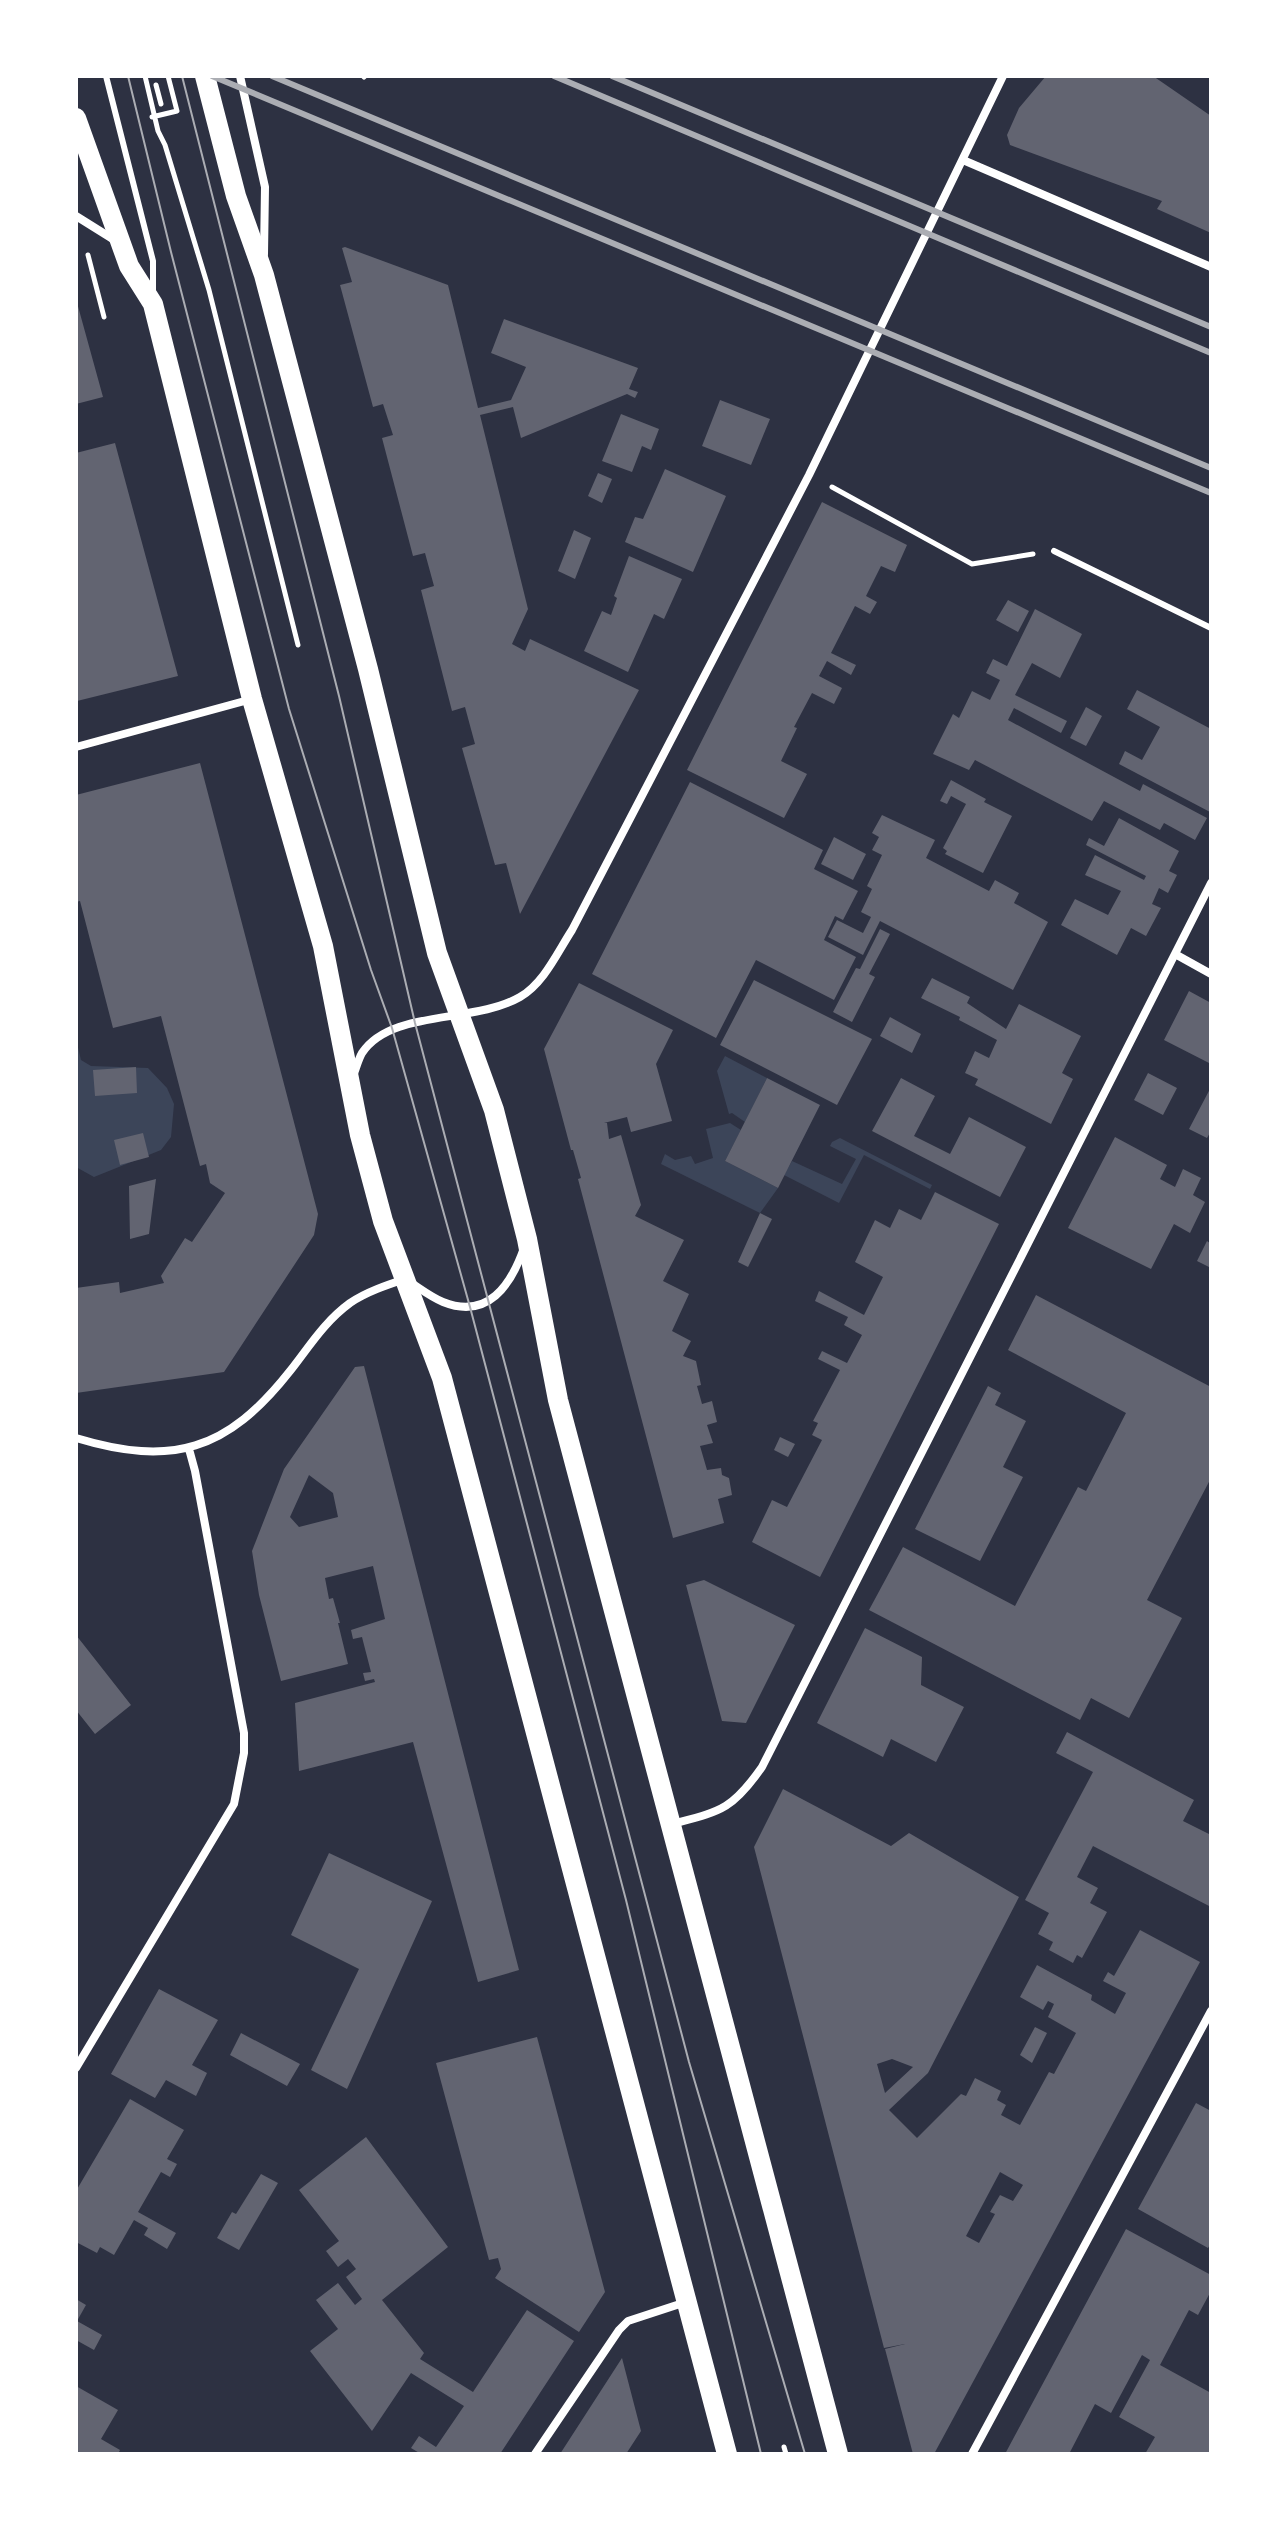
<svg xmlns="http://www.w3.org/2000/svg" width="1287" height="2530" viewBox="0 0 1287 2530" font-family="Poppins,sans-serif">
	<rect width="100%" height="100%" fill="#2d3142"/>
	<path fill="#3c4559" d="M76 1039 81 1060 91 1066 148 1068 167 1088 174 1104 171 1137 161 1150 94 1177 76 1167Z
		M725 1056 767 1078 745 1122 732 1113 729 1114 717 1071Z
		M730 1123 741 1130 725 1161 778 1188 760 1213 661 1164 665 1154 675 1160 691 1156 695 1164 713 1158 706 1129Z
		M840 1138 932 1185 930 1189 864 1155 839 1203 784 1175 792 1161 842 1184 856 1159 830 1146 832 1142Z"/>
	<path fill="#626471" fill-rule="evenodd" d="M1046 76H1153L1211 116V233L1157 209 1162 201 1010 145 1007 135 1019 108Z
		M345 247 448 285 478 408 511 400 526 367 491 353 504 319 638 368 629 389 638 392 635 398 627 394 521 438 513 407 480 415 528 609 512 644 525 651 530 639 639 690 520 914 506 863 495 865 462 748 475 744 465 707 452 711 421 590 434 586 425 553 413 556 382 438 393 435 383 404 373 407 340 285 352 282 342 248Z
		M76 299 103 397 76 404Z
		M720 400 770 419 751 465 702 446Z
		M621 414 659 429 651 450 642 446 632 472 602 461Z
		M115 443 178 676 77 701 76 453Z
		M665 469 726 496 693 572 625 542 635 517 643 519Z
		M598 473 612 479 602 503 588 496Z
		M822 502 907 545 895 572 881 566 866 596 877 602 870 614 855 606 831 653 856 665 851 675 827 661 819 676 842 688 834 704 812 693 794 727 797 728 781 761 807 774 784 818 687 770Z
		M574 530 591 538 575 579 558 571Z
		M629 556 682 579 664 619 654 614 628 672 584 651 602 611 611 615 617 598 614 596Z
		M1008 600 1029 611 1018 632 996 620Z
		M1035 609 1082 634 1060 678 1032 663 1015 695 1067 721 1061 733 1014 708 1008 720 1140 791 1143 784 1207 818 1195 840 1164 823 1160 830 1104 801 1092 821 975 760 969 770 933 754 953 714 959 718 972 691 990 700 1000 680 986 673 993 659 1007 666Z
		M1137 690 1211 729 1210 812 1119 764 1125 751 1142 760 1160 727 1127 709Z
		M1086 707 1102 716 1086 746 1070 738Z
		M200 763 318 1214 314 1235 224 1372 76 1393V1288L119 1282 120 1293 164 1283 161 1276 185 1238 192 1242 225 1193 210 1183 206 1164 200 1166 161 1016 113 1028 80 901 76 902V795Z
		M951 780 986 799 984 802 1012 816 983 873 945 854 947 851 943 848 966 804 951 796 947 804 940 801Z
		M690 782 823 850 814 869 858 891 843 920 835 916 824 940 856 957 834 1000 756 960 716 1038 592 974Z
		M882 815 935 840 926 858 989 891 995 880 1019 893 1014 903 1048 922 1013 990 880 921 863 955 828 937 837 920 863 933 871 917 861 912 872 889 867 886 882 855 872 850 879 837 872 833Z
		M1119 818 1179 851 1169 871 1177 875 1168 893 1159 888 1152 904 1161 908 1146 936 1131 928 1117 955 1061 925 1075 899 1108 915 1121 891 1085 875 1095 855 1144 880 1146 876 1086 845 1089 838 1104 846Z
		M834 837 866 854 853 880 821 864Z
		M880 929 890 934 869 974 875 977 852 1022 833 1012 856 968 860 969Z
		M932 978 970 997 967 1003 1006 1029 1019 1004 1081 1036 1062 1073 1073 1079 1051 1124 975 1085 978 1079 965 1073 975 1051 989 1058 997 1040 959 1020 960 1017 921 998Z
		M754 980 872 1039 837 1105 720 1045Z
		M579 983 673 1030 656 1064 672 1121 631 1132 627 1117 604 1123H607L609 1139 621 1135 641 1205 635 1216 684 1240 663 1281 689 1294 672 1331 691 1341 683 1356 696 1361 701 1385 697 1386 702 1404 712 1401 717 1422 707 1425 713 1443 700 1446 707 1470 721 1468 722 1475 729 1478 732 1495 718 1499 724 1523 673 1538 578 1179 581 1178 573 1150H571L544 1049Z
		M1189 991 1211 1003V1064L1164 1040Z
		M890 1017 921 1034 912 1053 880 1036Z
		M136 1067 137 1093 95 1096 93 1070Z
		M1148 1073 1177 1088 1163 1115 1134 1100Z
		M767 1078 820 1105 778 1188 725 1161Z
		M901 1078 935 1096 914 1136 950 1154 969 1117 1026 1147 1000 1197 872 1131Z
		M1211 1087V1131L1207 1138 1189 1129Z
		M143 1133 149 1157 120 1165 114 1140Z
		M1115 1137 1167 1165 1160 1179 1175 1187 1183 1169 1201 1178 1193 1195 1205 1202 1190 1233 1174 1224 1151 1269 1068 1228Z
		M156 1179 149 1234 130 1239 129 1186Z
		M935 1192 999 1224 820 1577 752 1542 772 1500 787 1507 822 1440 812 1435 818 1423 813 1421 840 1370 818 1359 822 1351 847 1363 862 1335 844 1325 848 1317 815 1301 819 1291 864 1315 883 1277 855 1262 875 1220 890 1228 899 1209 921 1220Z
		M760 1213 772 1219 748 1267 738 1262Z
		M1207 1241 1211 1244V1268L1197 1261Z
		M1036 1295 1211 1387V1478L1147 1600 1182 1618 1129 1718 1091 1698 1080 1720 869 1610 903 1547 1015 1606 1078 1487 1086 1491 1126 1413 1008 1350Z
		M364 1366 519 1970 478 1982 413 1742 299 1771 295 1703 375 1682 374 1679 365 1681 363 1673 371 1672 363 1641 362 1637 353 1639 351 1630 385 1619 373 1566 325 1578 329 1599 333 1598 340 1623H338L348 1664 281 1681 259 1595 252 1551 284 1469 355 1367ZM309 1475 333 1493 338 1517 299 1527 290 1517Z
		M988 1386 1001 1393 995 1405 1026 1421 1003 1467 1023 1477 980 1561 915 1529Z
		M780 1437 795 1444 788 1457 774 1450Z
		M704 1580 795 1625 746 1723 722 1721 686 1585Z
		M865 1628 922 1657 921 1685 964 1707 936 1762 891 1739 883 1757 817 1723Z
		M76 1635 131 1705 95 1734 76 1710Z
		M1067 1732 1194 1800 1183 1821 1211 1835V1907L1093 1846 1077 1877 1098 1888 1090 1903 1107 1912 1082 1958 1077 1955 1073 1963 1049 1950 1053 1942 1038 1934 1049 1913 1025 1900 1093 1772 1056 1753Z
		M783 1789 891 1846 909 1833 1019 1897 928 2073 889 2110 917 2138 961 2094 966 2096 975 2078 1001 2091 997 2100 1006 2105 1001 2115 1020 2125 1049 2072 1054 2074 1076 2033 1048 2017 1054 2004 1048 2001 1043 2010 1020 1997 1037 1965 1092 1995 1091 2000 1115 2014 1126 1993 1103 1981 1108 1972 1114 1976 1140 1930 1200 1962 934 2454H913L885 2349 905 2344 884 2348 754 1847ZM892 2059 913 2067 885 2093 877 2064ZM1000 2172 1023 2185 1013 2201 1000 2195 990 2212 995 2214 979 2243 966 2236Z
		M329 1853 432 1901 347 2089 311 2070 359 1969 291 1935Z
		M159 1989 218 2020 192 2065 207 2073 196 2096 166 2080 155 2098 111 2074Z
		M1035 2027 1047 2033 1032 2063 1020 2055Z
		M241 2033 300 2064 287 2086 230 2055Z
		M537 2037 605 2292 579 2332 495 2278 501 2269 498 2258 489 2260 436 2063Z
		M130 2099 184 2130 167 2159 177 2164 170 2177 161 2172 138 2212 176 2233 167 2249 144 2235 148 2228 134 2220 114 2255 100 2247 97 2253 76 2242V2191Z
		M1196 2103 1211 2111V2243L1208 2248 1138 2209Z
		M366 2137 448 2247 382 2300 424 2353 420 2359 473 2392 527 2310 574 2341 500 2454H421L411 2448 419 2436 436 2447 464 2406 411 2373 372 2431 310 2351 338 2329 316 2300 338 2283 355 2305 362 2299 346 2277 356 2269 348 2259 338 2267 326 2251 339 2241 299 2190Z
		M261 2174 278 2183 239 2250 217 2238 232 2212 236 2214Z
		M1126 2229 1211 2275V2291L1198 2315 1189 2310 1160 2365 1211 2393V2454H1145L1155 2437 1119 2417 1150 2360 1142 2355 1111 2413 1095 2404 1069 2454H1005Z
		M76 2299 86 2305 77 2321 102 2335 94 2350 76 2340Z
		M622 2358 641 2431 626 2454H560Z
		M76 2386 118 2410 101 2439 120 2450 118 2454H80L76 2452Z"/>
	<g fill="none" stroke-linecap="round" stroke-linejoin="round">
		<path stroke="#fff" stroke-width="5" d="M145 76 158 131 165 145 209 290 298 645
			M364 77 365 76
			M156 85 161 104
			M152 117 177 111 168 76
			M88 255 104 317
			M832 487 972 564 1033 554
			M784 2447 786 2454"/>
		<path stroke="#fff" stroke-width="6" d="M106 76 153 261V291
			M1054 551 1211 628"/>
		<path stroke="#fff" stroke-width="8" d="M240 76 265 187 264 254
			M963 160 1211 267
			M76 216 116 241
			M76 747 252 699
			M1175 954 1211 974
			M353 1076C356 1069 358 1060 362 1053 391 1009 473 1024 520 997 544 983 557 953 572 930L809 475 1003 76
			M76 1438C172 1467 227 1451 290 1371 309 1347 324 1322 350 1303 366 1292 387 1285 405 1279 417 1286 430 1297 443 1302 488 1320 511 1285 524 1248
			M672 1824C721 1811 732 1810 762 1767L1211 883
			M76 2068 234 1804 244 1753V1733L195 1471 189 1449
			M535 2454 619 2330 628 2321 686 2302
			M972 2454 1211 2011"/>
		<path stroke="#fff" stroke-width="20" d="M205 76 236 196 264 275 368 669 437 953 494 1110 527 1239 558 1400 838 2454
			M76 118 129 266 153 304 252 699 323 946 360 1135 383 1221 442 1378 727 2454"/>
		<path stroke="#abadb3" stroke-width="2" d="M128 76 171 252 289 709 371 970 392 1028 470 1307 626 1900 761 2454
			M182 76 339 696 415 1023 689 2062 805 2454"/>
		<path stroke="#abadb3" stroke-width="6" d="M212 76 1211 493
			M272 76 1211 468
			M554 76 1211 353
			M612 76 1211 327"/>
	</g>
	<rect width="1287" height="2530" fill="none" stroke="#ffffff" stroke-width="156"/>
</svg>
